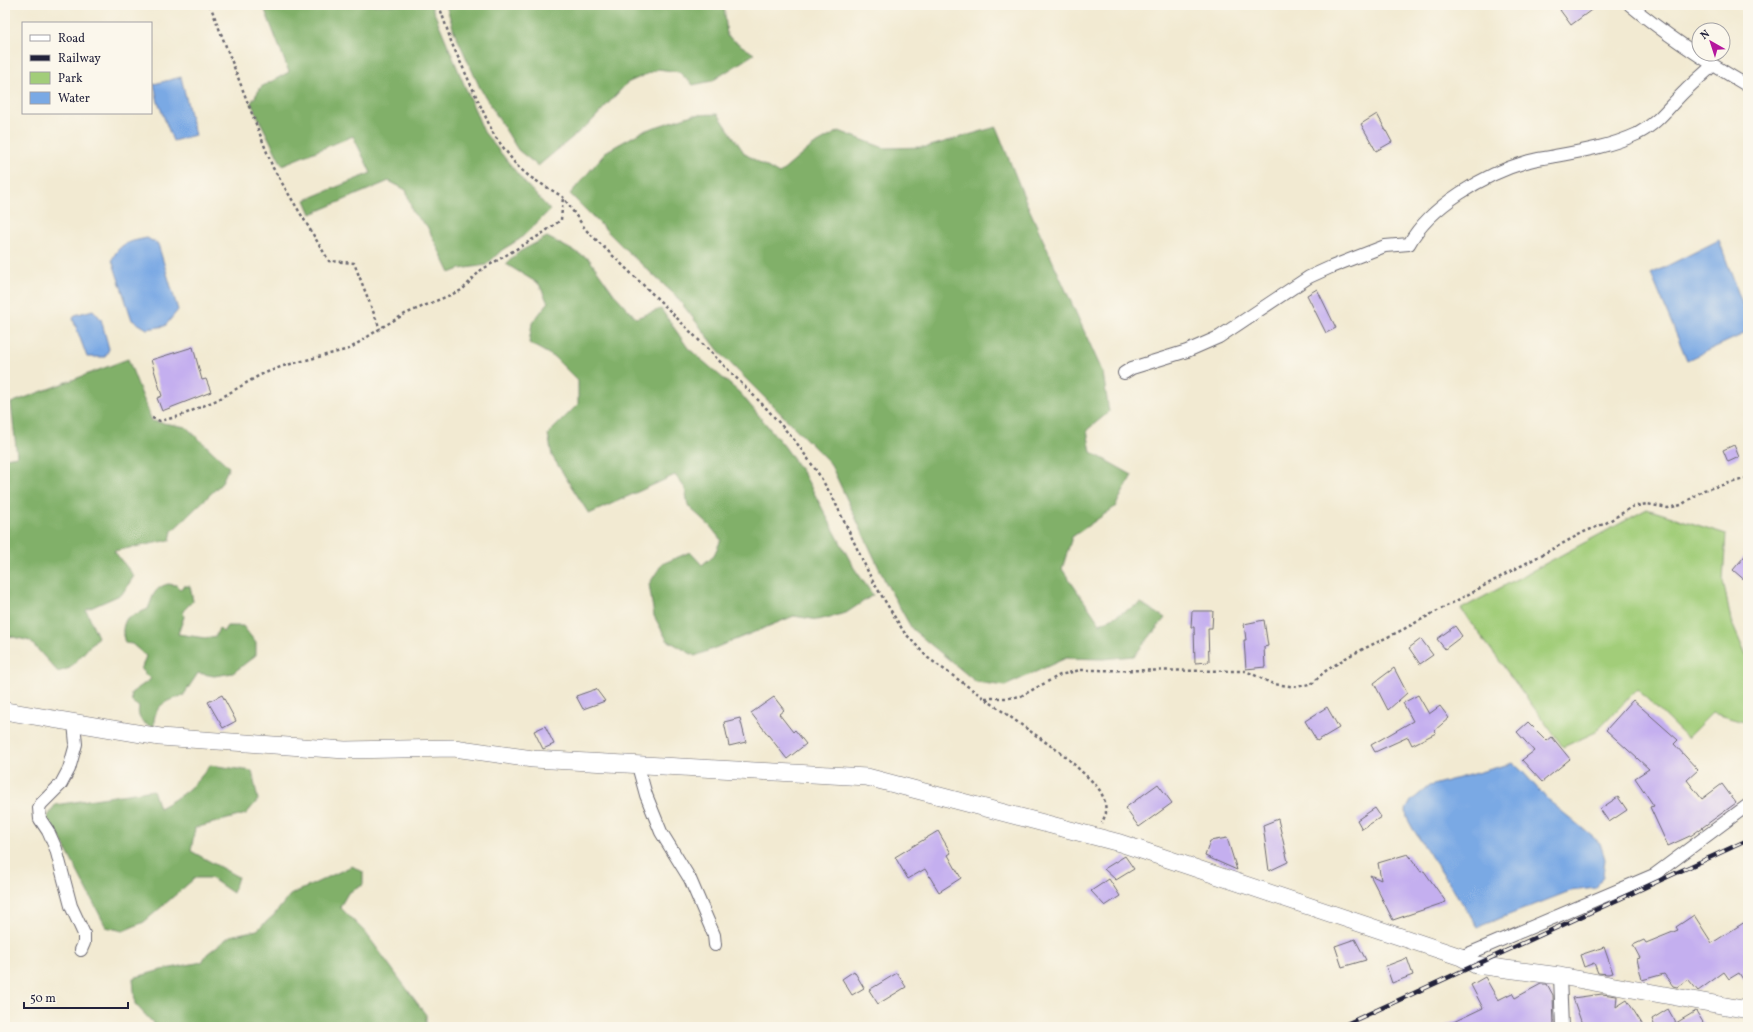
<svg xmlns="http://www.w3.org/2000/svg" width="1753" height="1032" viewBox="0 0 1753 1032" font-family="Vollkorn,serif">
	<rect width="100%" height="100%" fill="#fbf7ec"/>
	<filter id="ink" filterUnits="userSpaceOnUse"><feTurbulence type="fractalNoise" baseFrequency=".025" numOctaves="2"/><feDisplacementMap in="SourceGraphic" scale="8" xChannelSelector="R" yChannelSelector="G"/><feConvolveMatrix kernelMatrix="1 2 1 2 8 2 1 2 1" color-interpolation-filters="sRGB"/></filter>
	<filter id="wash" filterUnits="userSpaceOnUse"><feTurbulence type="fractalNoise" baseFrequency=".012" numOctaves="4" result="noise"/><feDisplacementMap in="SourceGraphic" scale="16" xChannelSelector="R" yChannelSelector="G"/><feGaussianBlur stdDeviation="0.9" result="paint"/><feColorMatrix in="noise" values="0 0 0 0 0 0 0 0 0 0 0 0 0 0 0 0 0 1.4 0 .05"/><feComposite in="paint" operator="in"/></filter>
	<g filter="url(#wash)">
		<rect width="100%" height="100%" fill="#f2ead2"/>
		<path fill="#a2cd79" stroke="#62785a" d="M1647 509 1726 534 1723 580 1731 621 1748 660V723L1712 713 1687 738 1637 689 1596 732 1563 747 1461 609Z"/>
		<path fill="#81b069" stroke="#526952" d="M263 5H431L484 132 525 183 550 210 520 239 502 250 486 265 460 269 450 273 427 226 413 213 406 190 389 181 311 214 305 200 371 173 353 136 282 165 251 103 261 87 289 72Z
			M446 5H724L727 36 754 54 712 81 693 85 679 72 658 69 627 83 592 121 538 166 518 150 480 88 454 31Z
			M718 114 745 154 779 174 812 146 839 131 884 148 927 147 996 127 1027 204 1103 373 1109 412 1087 430 1091 452 1132 475 1115 507 1072 537 1062 569 1100 624 1141 603 1165 618 1134 656 1103 659 1066 658 1005 686 976 682 912 629 886 583 830 463 723 356 675 295 626 250 570 194 607 151 643 131 692 115Z
			M547 237 589 259 614 294 636 318 661 309 688 348 740 393 785 447 805 476 854 568 873 595 846 613 818 620 794 616 695 656 667 640 654 616 649 584 662 564 690 552 702 565 714 555 721 540 710 526 688 506 685 488 675 475 589 514 552 456 548 434 578 404V381L554 357 529 343 532 323 548 303 539 284 506 264 519 252Z
			M128 359 152 421 186 427 229 467 221 484 172 531 170 540 114 551 134 576 122 594 86 610 98 637 70 668 58 672 30 641 5 635V458L17 456 11 403Z
			M168 584 176 585 180 589 184 586H190L193 601 183 611 184 617 178 634 205 638 216 636 219 628 223 632 227 626H243L256 643V655L233 673 214 676 198 673 183 696C166 700 153 706 154 726 144 726 136 718 139 707L132 702 131 693 151 679 148 676 145 675 144 671 141 670 146 656 132 644 125 643C122 633 122 626 127 618L148 609C153 597 153 588 168 584Z
			M210 765 252 771 258 800 246 814 195 828 191 851 238 877 233 893 211 878H195L144 922 123 931 106 927 59 836 47 818 55 805 153 790 159 808C182 796 195 786 210 765Z
			M352 866 363 872V885L348 893 340 907 365 932 426 1015V1027H157L135 1004 133 978 161 970 202 962 207 954 230 936 257 930 274 915 290 895Z"/>
		<path fill="#7aa9e4" stroke="#4e6690" d="M181 77 195 135 173 141 158 102 154 84Z
			M147 238 158 244 178 310 165 326 147 329 132 320 112 260C120 242 129 242 147 238Z
			M1719 240 1748 320V332L1687 360 1651 274Z
			M93 310 101 319 109 349 105 357H87L73 319 75 315Z
			M1513 763 1523 772 1547 799 1600 843 1605 859 1603 876 1596 888 1570 891 1478 927 1413 829 1407 818 1406 810 1411 801 1429 786Z"/>
		<g id="blocks">
			<path fill="#c4afef" d="M1567 5H1598L1571 25 1560 10Z
				M1377 114 1392 142 1376 151 1361 124Z
				M1317 289 1336 328 1326 333 1307 295Z
				M193 347 202 380 206 379 211 392 162 411 157 398 162 396 151 360Z
				M1734 445 1739 457 1728 462 1723 450Z
				M1748 552V583L1733 570Z
				M1192 611H1213L1212 628H1208L1209 662 1195 663 1194 627H1191Z
				M1264 620 1268 646 1264 647 1265 667 1246 669 1244 640H1246L1244 624Z
				M1455 626 1462 636 1445 649 1437 639Z
				M1421 639 1433 655 1420 664 1409 648Z
				M1394 668 1407 693 1388 710 1374 683Z
				M596 689 605 701 583 709 576 696Z
				M222 695 236 721 223 728 208 702Z
				M1418 695 1429 714 1440 706 1449 718 1435 730 1436 733 1412 745 1408 737 1375 752 1371 745 1413 721 1403 703Z
				M774 697 784 710 779 714 793 732 795 730 806 744 787 759 751 713Z
				M1633 700 1678 740 1674 744 1698 770 1687 780 1702 799 1722 784 1736 803 1692 835 1668 846 1650 807 1654 806 1635 778 1649 769 1606 730Z
				M1327 707 1339 728 1317 741 1305 721Z
				M740 718 746 742 729 746 724 722Z
				M1528 722 1547 741 1552 737 1570 759 1542 782 1522 760 1534 751 1517 732Z
				M545 726 554 744 543 749 534 731Z
				M1158 784 1172 803 1139 827 1125 808Z
				M1618 797 1627 810 1609 822 1600 809Z
				M1375 808 1381 817 1362 829 1357 820Z
				M1278 819 1288 862 1269 871 1263 825Z
				M938 831 951 853 948 855 961 878 939 892 925 869 908 879 895 857Z
				M1227 838 1237 870 1205 856 1210 841Z
				M1408 854 1421 872 1424 871 1446 902 1393 920 1370 875 1381 880 1378 863Z
				M1125 856 1134 869 1116 880 1104 869Z
				M1109 879 1120 896 1105 906 1091 891Z
				M1694 915 1712 943 1748 920V987L1739 973 1729 979 1724 972 1698 991 1688 979 1677 987 1673 986 1664 974 1642 980 1637 959 1640 958 1633 945 1644 940 1646 943 1678 930 1676 927Z
				M1355 939 1366 960 1342 967 1335 946Z
				M1604 947 1613 973 1608 974 1598 973 1594 963 1584 967 1580 955Z
				M1407 958 1413 975 1392 983 1386 966Z
				M854 971 864 988 852 995 842 979Z
				M897 973 906 987 878 1004 869 990Z
				M1485 977 1498 1000 1512 993 1515 998 1541 984H1547L1553 995 1554 1027H1443L1483 1008 1471 985Z
				M1602 994 1617 996 1616 1007 1627 1000 1644 1027H1583L1573 998Z
				M1668 1009 1676 1023 1696 1011 1706 1027H1655L1652 1019Z"/>
		</g>
	</g>
	<g filter="url(#ink)">
		<use href="#blocks" fill-opacity="0" stroke="#6b6870" stroke-width="1"/>
		<g fill="none" stroke-linecap="round" stroke-linejoin="round">
			<g stroke="#6b6870" stroke-width="14">
				<path id="street" d="M1630 5C1667 36 1707 62 1748 86
					M1124 373 1132 368 1187 351 1219 337 1309 277 1331 267 1385 246 1409 244C1430 206 1485 174 1526 162 1535 159 1546 158 1555 156 1583 151 1611 146 1637 134 1659 123 1669 106 1686 90 1695 81 1704 74 1713 65
					M74 723 76 744 69 769 61 784 41 804 39 808 40 819 48 831 56 849 71 906 84 934V943L81 950
					M638 766 646 795 661 832 690 879 714 935 715 945
					M1461 957 1654 875 1748 805
					M1560 976 1562 1027"/>
			</g>
			<g stroke="#6b6870" stroke-width="18">
				<path id="secondary" d="M5 711 160 737 345 750 454 748 533 759 867 777 1120 843 1461 957 1476 965 1560 976 1748 1010"/>
			</g>
			<path stroke="#6b6870" stroke-width="2.5" stroke-dasharray="3 3" stroke-linecap="butt" d="M210 5 273 168 329 261 354 263 380 329
				M439 5 452 44 494 135 517 166 530 177 563 197 586 230 663 304 767 409 796 442 818 473 833 498 872 580 904 632 928 658 1065 756 1095 784 1101 792 1105 802 1106 813 1102 823
				M736 7 743 5
				M152 418 160 421 180 416 219 399 260 375 283 366 349 349 384 326 405 314 462 290 481 270 540 235 561 220 563 197
				M985 698H1009L1021 696 1060 675 1080 670 1246 671 1273 684 1297 687 1313 683 1324 672 1349 656 1402 630 1584 532 1606 523 1632 507 1647 504 1668 508 1681 505 1704 490 1748 478"/>
			<use href="#street" stroke="#fff" stroke-width="12"/>
			<use href="#secondary" stroke="#fff" stroke-width="17"/>
			<g stroke="#22223b" stroke-width="4.5">
				<path id="rail" d="M1340 1027 1748 840"/>
			</g>
			<use href="#rail" stroke="#fbf7ec" stroke-width="3" stroke-dasharray="9" stroke-linecap="butt"/>
		</g>
	</g>
	<rect width="1753" height="1032" fill="none" stroke="#fbf7ec" stroke-width="20"/>
	<rect x="22" y="22" width="130" height="92" fill="#fbf7ec" stroke="#a4a2a5"/>
	<rect x="30" y="35" width="20" height="6" fill="#ffffff" stroke="#a4a2a5"/>
	<text x="58" y="42" font-size="12" fill="#22223b">Road</text>
	<rect x="30" y="55" width="20" height="6" fill="#22223b" stroke="#a4a2a5"/>
	<text x="58" y="62" font-size="12" fill="#22223b">Railway</text>
	<rect x="30" y="72" width="20" height="12" fill="#a2cd79" stroke="#a4a2a5"/>
	<text x="58" y="82" font-size="12" fill="#22223b">Park</text>
	<rect x="30" y="92" width="20" height="12" fill="#7aa9e4" stroke="#a4a2a5"/>
	<text x="58" y="102" font-size="12" fill="#22223b">Water</text>
	<g transform="translate(1711 42) rotate(321)"><circle r="19" fill="#fbf7ec" stroke="#a4a2a5"/>
	<path d="M0-3L7 15L0 10L-7 15Z" fill="#b5179e"/>
	<text y="-6" font-size="11" font-weight="bold" text-anchor="middle" fill="#22223b">N</text>
	</g>
	<path d="M24 1002v6h104v-6" fill="none" stroke="#22223b" stroke-width="2"/>
	<text x="30" y="1002" font-size="12" fill="#22223b" stroke="#fbf7ec" stroke-width="3" paint-order="stroke">50 m</text>
</svg>
